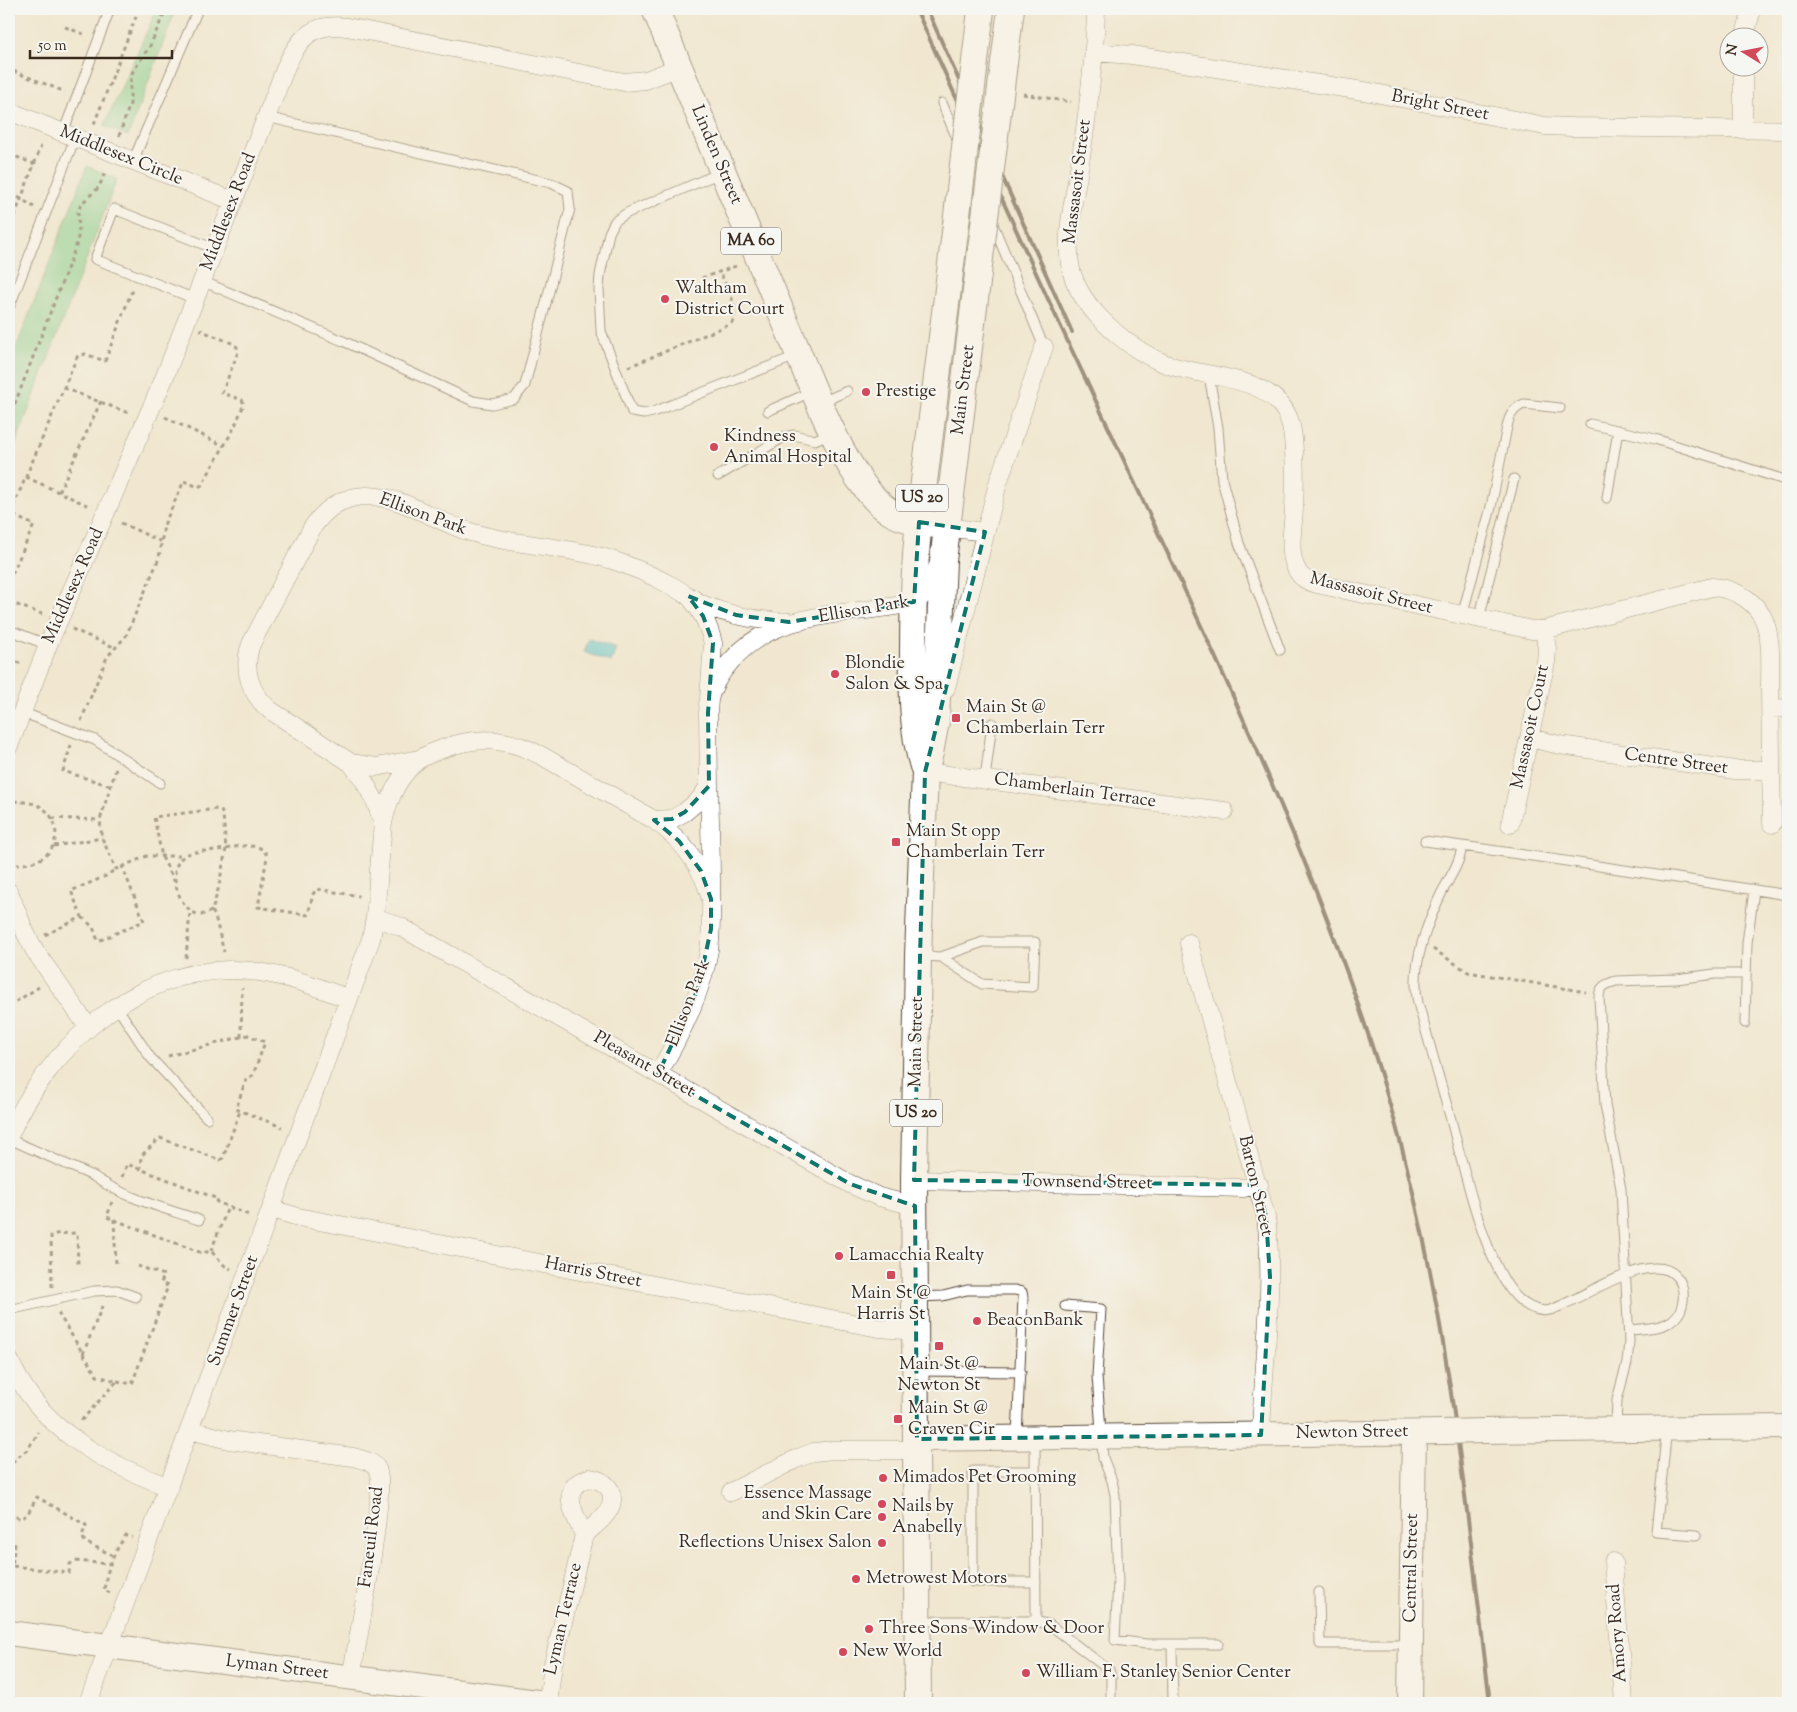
<svg xmlns="http://www.w3.org/2000/svg" width="1797" height="1712" viewBox="0 0 1797 1712" font-family="'Sorts Mill Goudy',serif">
	<rect width="100%" height="100%" fill="#f6f6f2"/>
	<filter id="ink" filterUnits="userSpaceOnUse"><feTurbulence type="fractalNoise" baseFrequency=".02" numOctaves="2"/><feDisplacementMap in="SourceGraphic" scale="10" xChannelSelector="R" yChannelSelector="G"/><feConvolveMatrix kernelMatrix="1 2 1 2 8 2 1 2 1" color-interpolation-filters="sRGB"/></filter>
	<filter id="wash" filterUnits="userSpaceOnUse"><feTurbulence type="fractalNoise" baseFrequency=".0096" numOctaves="4" result="noise"/><feDisplacementMap in="SourceGraphic" scale="20" xChannelSelector="R" yChannelSelector="G"/><feGaussianBlur stdDeviation="1.12" result="paint"/><feColorMatrix in="noise" values="0 0 0 0 0 0 0 0 0 0 0 0 0 0 0 0 0 1.4 0 .05"/><feComposite in="paint" operator="in"/></filter>
	<g filter="url(#wash)">
		<rect width="100%" height="100%" fill="#f1e7d0"/>
		<path fill="#80ce8d" stroke="#5e7c56" d="M157 9H176L128 136 104 126Z
			M87 166 117 179 9 461V366Z"/>
		<path fill="#56c2d1" stroke="#487678" d="M589 639 616 648 611 662 584 652Z"/>
	</g>
	<g filter="url(#ink)">
		<g fill="none" stroke-linecap="round" stroke-linejoin="round">
			<g stroke="#564639" stroke-width="11">
				<path id="lane" d="M942 103 958 141
					M63 133 110 9
					M133 161 198 9
					M722 172 627 213 615 221 609 233 600 275 599 289 601 331 632 412 644 414 653 412 796 356
					M992 222 1044 347
					M202 281 343 341 473 401 492 404 514 399 525 385 570 209 568 191 551 183 266 117
					M195 299 95 259 114 209 215 249
					M9 308 75 138
					M1209 375 1218 428 1222 480 1239 543 1280 650
					M822 402 847 391
					M768 411 811 392
					M1590 424 1655 439 1788 481
					M718 476 784 437 794 435 815 440 830 433
					M1607 498 1618 430
					M1462 616 1491 507 1507 427C1509 416 1513 408 1524 404L1560 408
					M1479 619 1514 479
					M9 630 48 645
					M21 712 95 740 160 783
					M985 779 992 723
					M1425 841C1547 857 1667 877 1788 895
					M1462 846C1460 863 1450 877 1442 892 1427 923 1410 968 1418 1003 1429 1041 1439 1079 1450 1116 1462 1160 1487 1280 1525 1304 1532 1309 1542 1312 1550 1310 1578 1302 1651 1248 1676 1276 1682 1282 1684 1292 1683 1301 1679 1329 1651 1328 1629 1330
					M921 956 941 957 982 984 1033 987 1035 942H983L941 957
					M117 1007 150 1057 207 1118
					M1745 1023 1747 943 1754 890
					M9 1139 93 1176C124 1198 164 1208 199 1220
					M917 1297 943 1296 967 1290H1015L1022 1292 1023 1298 1017 1437
					M1065 1306 1101 1309 1097 1376 1103 1458 1112 1481 1115 1495 1118 1582 1115 1640 1146 1644H1218
					M9 1310 94 1291 117 1290 136 1297
					M919 1371 1021 1372
					M1667 1428 1656 1532 1697 1535
					M1616 1429 1617 1400 1627 1363 1629 1341 1621 1189 1605 1105 1599 997C1600 986 1606 984 1616 981L1676 979 1715 974H1746
					M1035 1439 1036 1621
					M1035 1471H973V1582H1036
					M1319 1592 1320 1644H1410
					M921 1621H1036L1050 1625 1109 1670 1111 1677V1703
					M1172 1644 1173 1703"/>
			</g>
			<g stroke="#564639" stroke-width="19">
				<path id="street" d="M1096 9C1095 61 1088 112 1080 163 1075 196 1065 231 1070 264 1073 285 1085 302 1099 317 1117 336 1141 354 1166 364 1205 379 1271 373 1289 419 1296 436 1295 489 1294 509 1293 529 1287 554 1298 572 1302 579 1309 582 1317 584L1532 630H1544L1712 587C1731 588 1750 597 1761 614 1773 634 1770 666 1770 689 1771 734 1771 779 1772 824
					M1744 38 1752 9
					M1094 52 1132 55 1370 92 1545 126 1572 127 1788 130
					M1743 68V129
					M9 111 233 201
					M945 535 946 527 985 532
					M946 688 998 483 1044 347
					M708 704C711 687 720 673 731 661 777 607 852 617 916 602L926 592 938 566
					M1771 709 1788 708
					M1529 738 1560 745 1735 770H1771
					M9 746 48 645 163 381 287 64C301 35 314 23 347 27L624 82 646 80 679 67
					M419 759 376 767 351 763 270 710C250 694 242 669 251 644L312 528C325 509 341 497 365 496 400 495 432 519 464 530 512 546 561 545 609 559 631 566 652 575 672 586 683 592 693 600 704 605 731 616 760 621 789 622
					M925 772 1224 811
					M654 820 672 819 685 812 700 799 709 786 708 713 713 643C709 627 703 612 692 600
					M383 823C388 800 399 775 418 760 425 755 434 752 442 749 479 735 508 738 542 756L654 820C683 840 702 865 711 899
					M1510 824 1546 662 1547 649 1544 630
					M9 892 25 932 35 951 88 1027
					M375 917 401 927 850 1184 879 1197 915 1206
					M1189 943 1266 1217C1275 1290 1263 1362 1261 1435
					M658 1074C680 1036 702 993 709 950 712 929 711 907 711 886 711 852 710 819 709 786
					M9 1136C47 1050 129 973 228 970 270 969 310 984 349 999
					M914 1180 1244 1188 1259 1185
					M272 1209 298 1217 879 1328 916 1331
					M9 1359C39 1429 102 1462 169 1487
					M190 1430 229 1440 353 1457C361 1459 373 1461 377 1469 388 1486 356 1648 351 1678
					M589 1478C598 1479 605 1482 610 1490 619 1509 596 1524 584 1535 575 1515 557 1487 589 1478Z
					M731 1492 796 1459 814 1452 833 1450H916
					M1613 1562 1624 1703
					M88 1703 371 939 375 917 383 823 376 803 363 779 351 763
					M548 1703 553 1664 584 1535"/>
			</g>
			<g stroke="#564639" stroke-width="26">
				<path id="secondary" d="M1484 1431 1788 1427
					M917 1439 1443 1432
					M9 1633 545 1703
					M1410 1703 1414 1433"/>
			</g>
			<g stroke="#564639" stroke-width="28">
				<path id="primary" d="M655 9 819 403C833 435 862 498 894 514 910 522 929 523 946 527
					M1004 63 1011 9
					M923 766C912 731 912 692 913 656 913 611 914 566 919 522L956 224
					M918 1703 914 1180 918 956 925 772 930 753 936 721 943 561 978 274"/>
			</g>
			<path stroke="#564639" stroke-width="3" stroke-dasharray="4 4" stroke-linecap="butt" d="M65 27 86 35
				M13 71 65 92
				M9 82 14 67
				M1023 94 1071 102
				M94 124 139 9
				M119 136 130 104V84L132 73 150 46 166 9
				M9 154 34 164
				M18 197 34 207
				M9 231 41 146
				M702 278 739 265
				M628 367 731 324C742 310 726 286 720 272
				M64 388 131 414
				M165 417 224 446
				M9 419 76 246 79 233 78 212 81 204 99 187 106 170
				M26 477 89 506
				M59 492 101 401
				M121 523 162 542
				M9 581 34 525 10 514 77 357 85 354 105 361 131 293 135 290
				M9 602 42 614
				M72 629 116 648
				M9 659 22 664
				M81 721 107 657 126 636 159 558 164 525 184 481 198 487 202 485 234 428 244 404 242 400 222 393 238 352 237 347 234 344 200 330
				M71 745 63 771 111 786
				M116 769 100 820 102 838 116 869 147 856H182
				M14 801C21 802 31 802 37 805 61 815 62 848 40 859 33 863 25 864 17 865
				M52 818 100 820
				M54 846 102 838
				M175 882 162 857 154 817 217 809 221 811 223 815 226 849C238 846 264 841 267 857L258 907 308 915 313 894 317 889 359 896
				M212 911 201 915C180 913 164 870 184 856 192 850 215 851 226 849L218 890 212 911 215 916 224 952
				M82 917 93 927 98 941 144 921 122 866
				M45 935 82 917 71 891 106 876 116 869
				M1433 949 1468 972 1586 992
				M186 958 190 912
				M9 1006 39 987
				M241 1037 242 988
				M168 1056 248 1035 265 1042 253 1075 246 1079 236 1109 282 1127
				M140 1170 141 1156 160 1138 220 1160 223 1158 240 1111
				M122 1177 127 1164 218 1199 217 1202 251 1216
				M112 1202 107 1217 202 1253 211 1251 225 1266 231 1269
				M114 1219 116 1265
				M211 1251 228 1207
				M52 1287 51 1236 52 1234 75 1233 77 1234 78 1266
				M58 1313 97 1376 117 1381 80 1422
				M83 1354 103 1304
				M117 1381 132 1384 168 1286 161 1283 164 1275 138 1266
				M9 1470 15 1459 27 1450 39 1432
				M9 1512 20 1519 27 1515 37 1497 86 1525 82 1536 85 1542 112 1555
				M9 1538 15 1543 12 1566 69 1573 70 1564 75 1561 109 1564
				M110 1593 104 1590C108 1566 112 1556 126 1535L132 1537"/>
			<use href="#lane" stroke="#fff" stroke-width="9"/>
			<use href="#street" stroke="#fff" stroke-width="18"/>
			<use href="#secondary" stroke="#fff" stroke-width="24"/>
			<use href="#primary" stroke="#fff" stroke-width="26"/>
			<path stroke="#3b2a1e" stroke-width="4" d="M916 9C956 97 995 185 1036 273 1085 380 1137 486 1186 593 1263 760 1339 928 1390 1105 1447 1300 1466 1503 1490 1703
				M927 9 1072 332"/>
			<g stroke="#564639" stroke-width="26" stroke-linecap="butt">
				<path id="secondary-bridge" d="M1443 1432 1484 1431"/>
			</g>
			<g stroke="#564639" stroke-width="28" stroke-linecap="butt">
				<path id="primary-bridge" d="M956 224 981 10
					M978 274 1004 63"/>
			</g>
			<use href="#secondary-bridge" stroke="#fff" stroke-width="24"/>
			<use href="#primary-bridge" stroke="#fff" stroke-width="26"/>
		</g>
	</g>
	<path d="M0 0H1797V1712H0ZM919 522 985 532 925 772 914 1180 1259 1185 1266 1217 1270 1277 1261 1435 917 1439 915 1206 850 1184 658 1074 698 989 711 929V899L701 871 679 841 654 820 672 819 685 812 709 786 708 713 713 643 703 616 688 596 736 615 789 622 914 602Z" fill="#f1e7d0" fill-opacity=".55" fill-rule="evenodd"/>
	<path fill="none" stroke="#0f766e" stroke-width="4" stroke-dasharray="10 6" stroke-linejoin="round" d="M919 522 985 532 925 772 914 1180 1259 1185 1266 1217 1270 1277 1261 1435 917 1439 915 1206 850 1184 658 1074 698 989 711 929V899L701 871 679 841 654 820 672 819 685 812 709 786 708 713 713 643 703 616 688 596 736 615 789 622 914 602Z"/>
	<g fill="#d1495b" stroke="#f6f6f2" stroke-width="2">
		<circle cx="665" cy="299" r="5"/>
		<circle cx="866" cy="392" r="5"/>
		<circle cx="714" cy="447" r="5"/>
		<circle cx="835" cy="674" r="5"/>
		<rect x="951" y="713" width="10" height="10" rx="2.5"/>
		<rect x="891" y="837" width="10" height="10" rx="2.5"/>
		<circle cx="839" cy="1256" r="5"/>
		<rect x="886" y="1270" width="10" height="10" rx="2.5"/>
		<circle cx="977" cy="1321" r="5"/>
		<rect x="934" y="1341" width="10" height="10" rx="2.5"/>
		<rect x="893" y="1414" width="10" height="10" rx="2.5"/>
		<circle cx="883" cy="1478" r="5"/>
		<circle cx="882" cy="1504" r="5"/>
		<circle cx="882" cy="1517" r="5"/>
		<circle cx="882" cy="1543" r="5"/>
		<circle cx="856" cy="1579" r="5"/>
		<circle cx="869" cy="1629" r="5"/>
		<circle cx="843" cy="1652" r="5"/>
		<circle cx="1026" cy="1673" r="5"/>
	</g>
	<g text-anchor="middle" dominant-baseline="central" stroke-width="4" stroke-linejoin="round" paint-order="stroke">
		<g fill="#f6f6f2" stroke="#73675e" stroke-width="1">
			<rect x="721" y="227.5" width="60" height="27" rx="4"/>
			<rect x="896" y="484.5" width="52" height="27" rx="4"/>
			<rect x="890" y="1099.5" width="52" height="27" rx="4"/>
		</g>
		<g font-size="16" font-weight="bold" fill="#3b2a1e">
			<text x="751" y="241">MA 60</text>
			<text x="922" y="498">US 20</text>
			<text x="916" y="1113">US 20</text>
		</g>
		<g font-size="18" fill="#3b2a1e" stroke="#f6f6f2">
			<text transform="translate(1440 106) rotate(11)">Bright Street</text>
			<text transform="translate(716 155) rotate(67)">Linden Street</text>
			<text transform="translate(121 156) rotate(22)">Middlesex Circle</text>
			<text transform="translate(1078 182) rotate(-83)">Massasoit Street</text>
			<text transform="translate(229 212) rotate(-69)">Middlesex Road</text>
			<text transform="translate(964 390) rotate(-83)">Main Street</text>
			<text transform="translate(423 515) rotate(20)">Ellison Park</text>
			<text transform="translate(74 586) rotate(-66)">Middlesex Road</text>
			<text transform="translate(1371 594) rotate(14)">Massasoit Street</text>
			<text transform="translate(864 610) rotate(-10)">Ellison Park</text>
			<text transform="translate(1531 727) rotate(-78)">Massasoit Court</text>
			<text transform="translate(1676 762) rotate(8)">Centre Street</text>
			<text transform="translate(1075 791) rotate(8)">Chamberlain Terrace</text>
			<text transform="translate(689 1003) rotate(-69)">Ellison Park</text>
			<text transform="translate(917 1042) rotate(-89)">Main Street</text>
			<text transform="translate(644 1065) rotate(30)">Pleasant Street</text>
			<text transform="translate(1087 1183) rotate(1)">Townsend Street</text>
			<text transform="translate(1255 1186) rotate(77)">Barton Street</text>
			<text transform="translate(593 1273) rotate(11)">Harris Street</text>
			<text transform="translate(234 1311) rotate(-70)">Summer Street</text>
			<text transform="translate(1352 1433) rotate(-1)">Newton Street</text>
			<text transform="translate(372 1537) rotate(-83)">Faneuil Road</text>
			<text transform="translate(1412 1568) rotate(-89)">Central Street</text>
			<text transform="translate(564 1619) rotate(-77)">Lyman Terrace</text>
			<text transform="translate(1618 1633) rotate(-94)">Amory Road</text>
			<text transform="translate(277 1668) rotate(7)">Lyman Street</text>
		</g>
		<g font-size="18" fill="#3b2a1e" stroke="#f6f6f2" text-anchor="start">
			<text x="675" y="289">Waltham<tspan x="675" dy="21">District Court</tspan></text>
			<text x="876" y="392">Prestige</text>
			<text x="724" y="437">Kindness<tspan x="724" dy="21">Animal Hospital</tspan></text>
			<text x="845" y="664">Blondie<tspan x="845" dy="21">Salon &amp; Spa</tspan></text>
			<text x="966" y="708">Main St @<tspan x="966" dy="21">Chamberlain Terr</tspan></text>
			<text x="906" y="832">Main St opp<tspan x="906" dy="21">Chamberlain Terr</tspan></text>
			<text x="849" y="1256">Lamacchia Realty</text>
			<text x="891" y="1294" text-anchor="middle">Main St @<tspan x="891" dy="21">Harris St</tspan></text>
			<text x="987" y="1321">BeaconBank</text>
			<text x="939" y="1365" text-anchor="middle">Main St @<tspan x="939" dy="21">Newton St</tspan></text>
			<text x="908" y="1409">Main St @<tspan x="908" dy="21">Craven Cir</tspan></text>
			<text x="893" y="1478">Mimados Pet Grooming</text>
			<text x="872" y="1494" text-anchor="end">Essence Massage<tspan x="872" dy="21">and Skin Care</tspan></text>
			<text x="892" y="1507">Nails by<tspan x="892" dy="21">Anabelly</tspan></text>
			<text x="872" y="1543" text-anchor="end">Reflections Unisex Salon</text>
			<text x="866" y="1579">Metrowest Motors</text>
			<text x="879" y="1629">Three Sons Window &amp; Door</text>
			<text x="853" y="1652">New World</text>
			<text x="1036" y="1673">William F. Stanley Senior Center</text>
		</g>
	</g>
	<rect width="1797" height="1712" fill="none" stroke="#f6f6f2" stroke-width="30"/>
	<g transform="translate(1744 52) rotate(280)"><circle r="24" fill="#f6f6f2" stroke="#aba49d"/>
	<path d="M0-4L9 19L0 12L-9 19Z" fill="#d1495b"/>
	<text y="-8" font-size="14" font-weight="bold" text-anchor="middle" fill="#3b2a1e">N</text>
	</g>
	<path d="M30 50v8h142v-8" fill="none" stroke="#3b2a1e" stroke-width="2.5"/>
	<text x="38" y="50" font-size="15" fill="#3b2a1e" stroke="#f6f6f2" stroke-width="4" paint-order="stroke">50 m</text>
</svg>
